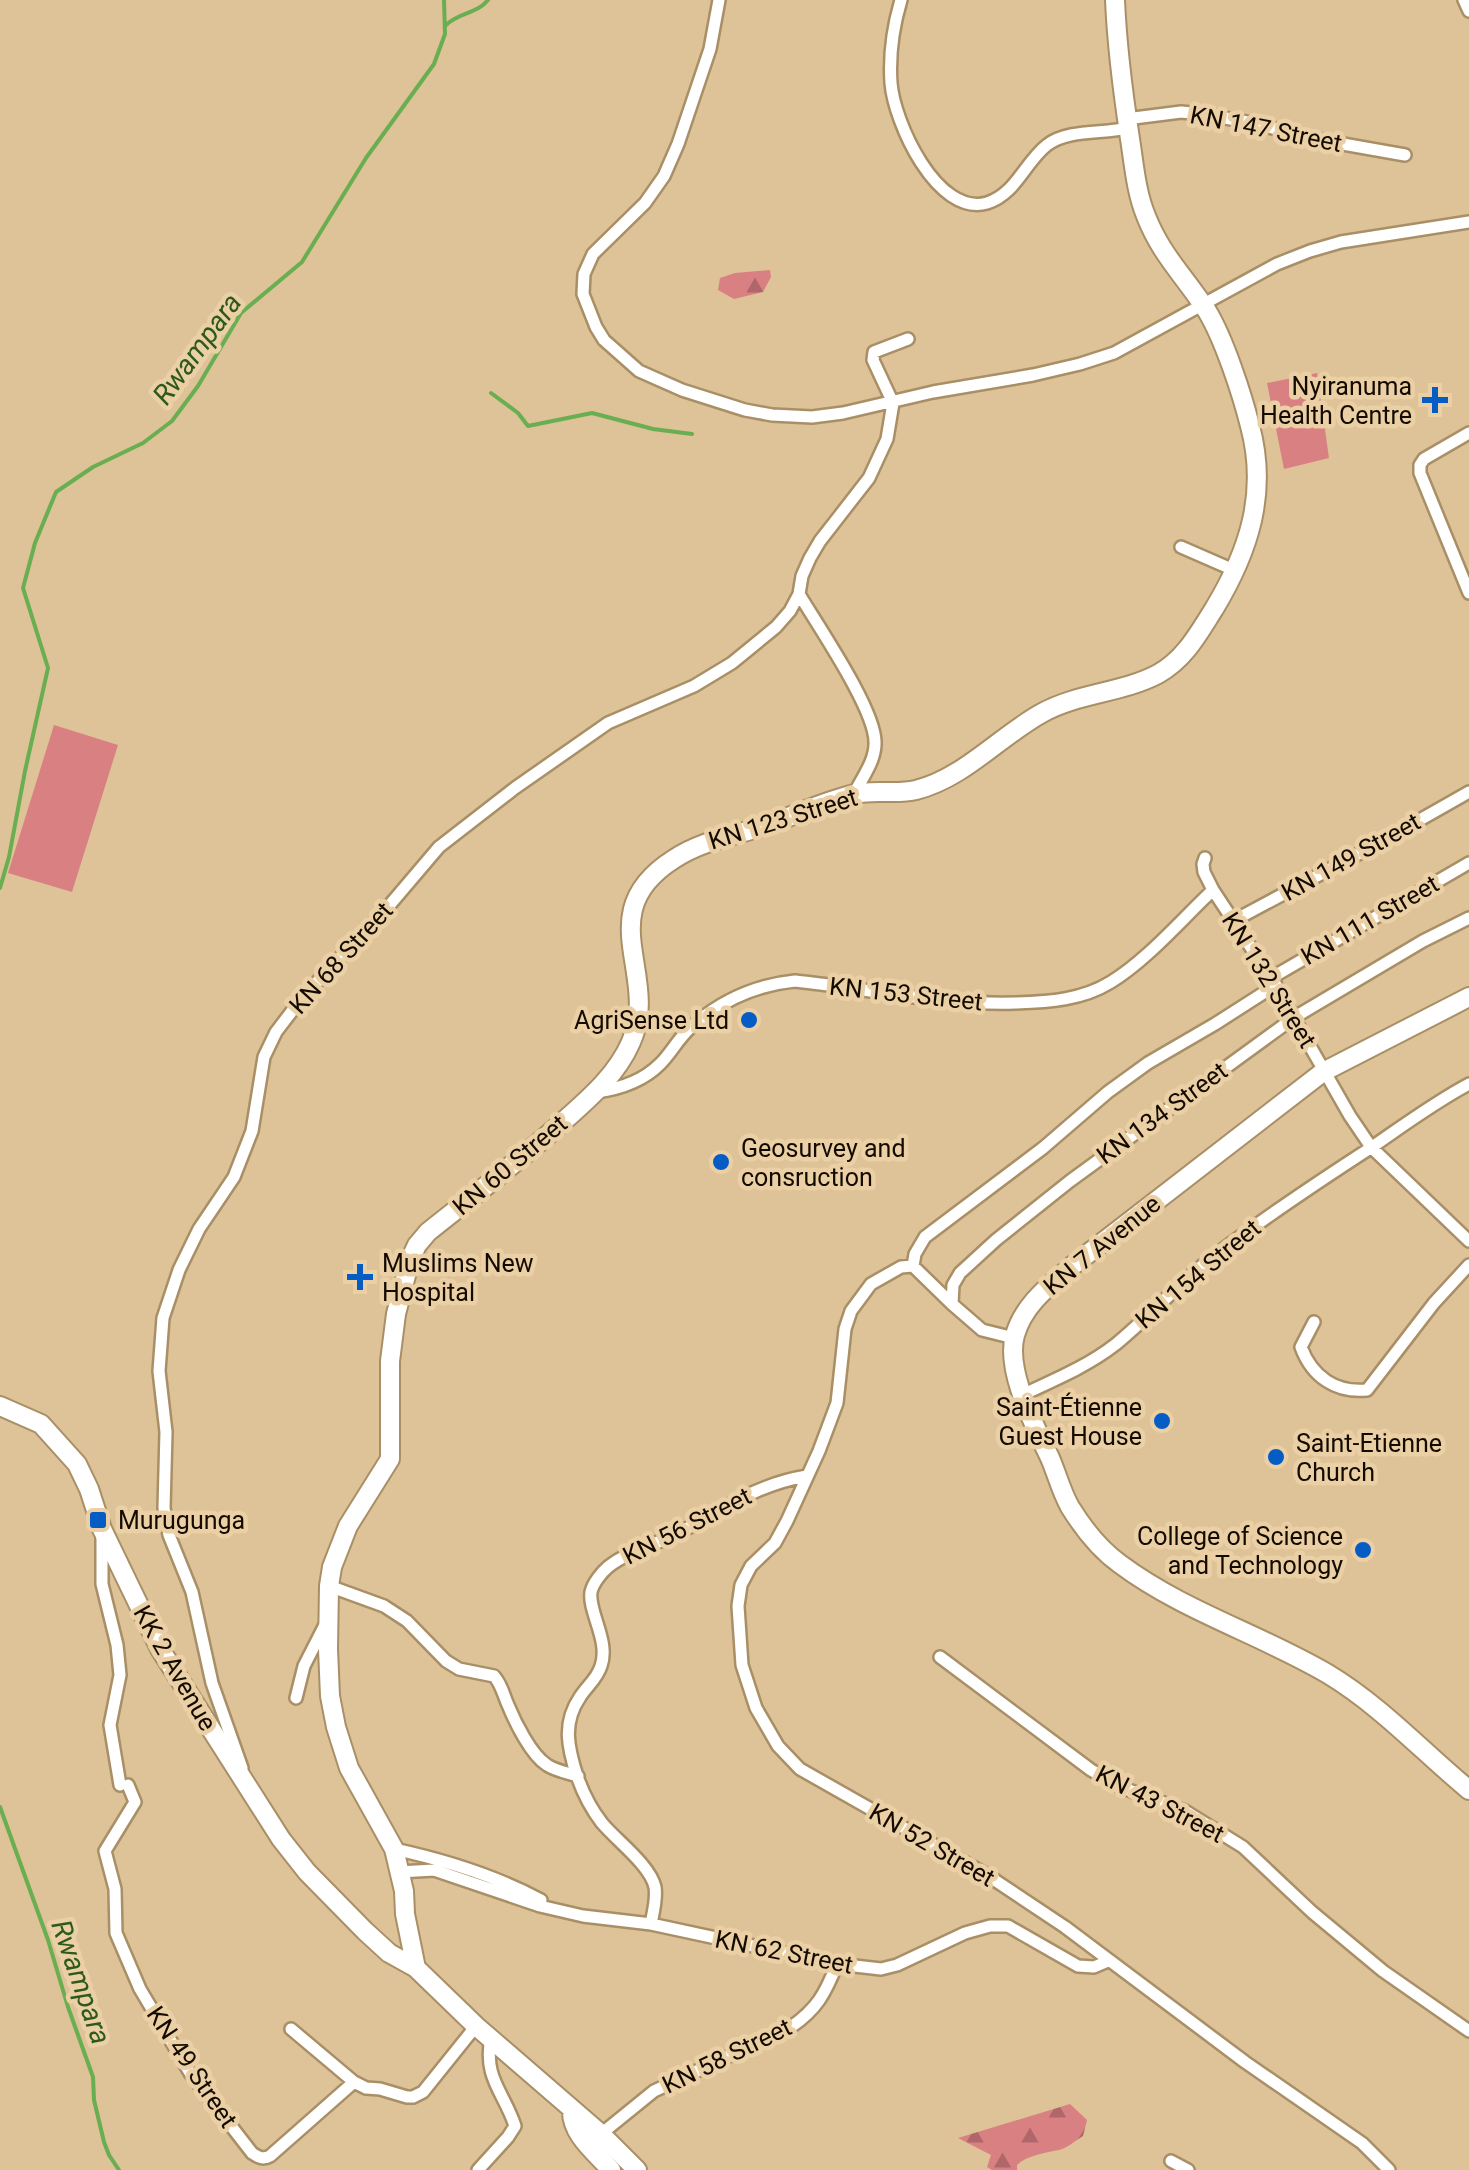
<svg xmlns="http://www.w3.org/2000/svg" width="1469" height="2170" viewBox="0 0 1469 2170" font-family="Roboto,sans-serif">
	<defs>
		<pattern id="forest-firs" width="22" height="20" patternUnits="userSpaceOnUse" patternTransform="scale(2.5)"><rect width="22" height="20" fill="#d98083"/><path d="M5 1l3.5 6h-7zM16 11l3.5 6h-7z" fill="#af6769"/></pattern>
	</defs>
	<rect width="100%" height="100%" fill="#dec298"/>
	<path fill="#d98083" d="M1317 373 1329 458 1284 469 1267 383Z
		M54 725 118 745 72 892 8 873Z"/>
	<path fill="url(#forest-firs)" d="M770 270 771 277 763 292 734 299 718 290 720 278 735 273Z
		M1070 2104 1087 2120 1083 2136C1075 2141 1067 2148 1059 2150 1044 2153 1028 2155 1017 2165V2170H992L987 2167 991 2155 958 2138Z"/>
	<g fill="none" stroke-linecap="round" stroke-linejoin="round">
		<path stroke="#69ae50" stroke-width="4" d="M446 25C459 12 477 14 488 0
			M491 393 518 413 528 426 592 413 653 429 692 434
			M0 888 9 857 25 771 48 668 23 588 35 543 56 492 93 467 143 443 172 421 198 386 241 313 302 262 366 158 434 64 445 34 444 0
			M0 1807 48 1940 68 2007 93 2077 94 2100 104 2142 109 2155 119 2170"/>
		<g stroke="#a98f66" stroke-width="16">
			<path id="street" d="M719 0 710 49 678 144 664 176 645 203 593 254 584 274 583 294 596 327 604 340 639 371 682 390 745 410 772 415 812 417 843 413 933 392 1033 375 1080 364 1114 353 1277 264 1310 251 1341 242 1469 222
				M901 0C893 27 889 54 891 83 894 122 937 217 987 203 1016 194 1025 162 1047 145 1068 129 1103 134 1128 128
				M1464 0 1469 11
				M1126 119 1181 112 1203 114 1258 124 1309 138 1405 155
				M1469 433 1424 459 1420 465V473L1469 593
				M1181 547 1236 571
				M799 594C818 626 875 709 875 742 876 760 862 778 854 794
				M1205 858 1203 864 1204 872 1213 890 1271 978 1350 1116 1371 1147 1469 1241
				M1233 921 1388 838 1469 792
				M1271 978 1469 863
				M596 1092C619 1089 643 1081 660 1064 671 1053 678 1039 690 1028 720 1001 755 985 795 981 870 989 939 1005 1015 1003 1049 1002 1082 1000 1111 982 1148 959 1181 920 1213 890
				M913 1266 915 1254 925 1237 1043 1148 1108 1092 1148 1063 1215 1024 1276 985
				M952 1304 913 1266 901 1267 871 1284 851 1311 845 1329 837 1403 819 1451 787 1521 775 1543 751 1566 741 1585 738 1606 742 1665 756 1708 778 1746 800 1769 987 1875 1065 1927 1245 2062 1362 2143 1389 2170
				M1314 1322 1301 1347C1312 1377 1336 1393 1367 1390L1434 1303 1469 1265
				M1014 1338 982 1330 952 1304 953 1285 960 1273 996 1240 1070 1181 1295 1017 1423 941 1469 918
				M1022 1395C1054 1380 1088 1366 1116 1344 1150 1316 1179 1283 1214 1256 1265 1217 1318 1182 1372 1147 1404 1125 1435 1102 1469 1084
				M102 1533V1584L117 1645 120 1675 110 1725 120 1785
				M329 1586 384 1606 407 1621 446 1661 459 1669 494 1676C502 1685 503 1694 508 1705 515 1722 531 1755 547 1765 556 1771 568 1773 578 1776
				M940 1657 1091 1770 1118 1786 1185 1811 1243 1847 1312 1912 1383 1971 1469 2031
				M296 1698 304 1666 326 1623
				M242 1768 212 1683 192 1592 169 1535 164 1508 166 1432 159 1371 163 1318 179 1270 199 1229 234 1177 252 1131 264 1057 276 1032 302 998 388 907 439 847 515 788 608 723 694 686 732 663 776 627 790 611 799 594 802 576 810 558 820 541 869 478 887 439 893 403 873 360 874 352 908 339
				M128 1785 135 1802 105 1851 115 1889 116 1933 140 1989 190 2073 252 2153C258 2157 263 2160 270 2156L354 2082 366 2088 380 2089 407 2097H413L423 2092 476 2026
				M394 1849C445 1860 494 1875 541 1900
				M399 1872 434 1870 540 1906 583 1916 651 1924 837 1964 881 1969 897 1965 965 1933 990 1926H1008L1078 1966 1094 1967 1108 1961
				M651 1924C653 1913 657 1899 655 1887 650 1865 617 1841 602 1823 591 1809 583 1793 577 1776 568 1748 562 1723 580 1697 587 1686 597 1679 601 1666 610 1641 588 1612 591 1592 593 1583 602 1572 608 1567 625 1553 650 1546 670 1537 719 1514 751 1485 807 1476
				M291 2029 354 2082
				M601 2134 654 2091 791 2027C817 2009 825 1994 837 1964
				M1171 2161 1188 2170
				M478 2170 508 2137 515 2126C504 2092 483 2078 491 2038"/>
		</g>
		<g stroke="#a98f66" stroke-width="22">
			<path id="secondary" d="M1469 997 1323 1072 1072 1266C1049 1286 1024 1304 1015 1335 1005 1371 1035 1426 1050 1458 1057 1474 1061 1491 1070 1507 1083 1528 1099 1549 1120 1564 1183 1611 1260 1634 1328 1674 1381 1706 1422 1751 1469 1790
				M0 1406 41 1424 77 1464 89 1489 102 1529 160 1649 281 1839 307 1872 365 1931 389 1953 416 1968
				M572 2110C571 2134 595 2152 611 2170
				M637 2170 601 2134 476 2026 416 1968 405 1914 404 1891 394 1849 349 1768 336 1727 330 1696 328 1649 329 1586 332 1567 348 1526 390 1459V1361L396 1314 410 1260 417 1245 428 1232C472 1197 516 1163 557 1127 585 1102 616 1077 631 1042 661 974 589 913 674 859 701 841 733 836 764 826 794 816 824 801 855 794 875 789 896 795 916 790 964 778 1000 736 1042 713 1078 693 1122 693 1158 674 1185 659 1198 634 1214 609 1249 551 1268 493 1250 426 1242 394 1224 339 1207 311 1186 278 1161 255 1146 216 1136 192 1134 164 1130 139 1123 93 1117 47 1115 0"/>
		</g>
		<use href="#street" stroke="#fff" stroke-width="11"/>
		<use href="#secondary" stroke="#fff" stroke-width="18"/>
	</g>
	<g fill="#055cc5" stroke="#ebcfa5" stroke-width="4">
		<path d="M1430 385h10v10h10v10h-10v10h-10v-10h-10v-10h10z"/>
		<circle cx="749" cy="1020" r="10"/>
		<circle cx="721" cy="1162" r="10"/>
		<path d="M355 1262h10v10h10v10h-10v10h-10v-10h-10v-10h10z"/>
		<circle cx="1162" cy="1421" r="10"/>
		<circle cx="1276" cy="1457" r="10"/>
		<rect x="88" y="1510" width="20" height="20" rx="5"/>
		<circle cx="1363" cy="1550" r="10"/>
	</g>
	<g text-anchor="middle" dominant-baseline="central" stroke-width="9" stroke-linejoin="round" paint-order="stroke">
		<g font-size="25" fill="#140b00" stroke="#ebcfa5">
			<text transform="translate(1266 129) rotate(11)">KN 147 Street</text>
			<text transform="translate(783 819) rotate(-17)">KN 123 Street</text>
			<text transform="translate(1351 857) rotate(-29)">KN 149 Street</text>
			<text transform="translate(1370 920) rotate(-30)">KN 111 Street</text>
			<text transform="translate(341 958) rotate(-48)">KN 68 Street</text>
			<text transform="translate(1269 980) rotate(58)">KN 132 Street</text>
			<text transform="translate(906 994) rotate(6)">KN 153 Street</text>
			<text transform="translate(1162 1113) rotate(-36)">KN 134 Street</text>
			<text transform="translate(510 1165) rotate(-40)">KN 60 Street</text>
			<text transform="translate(1102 1245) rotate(-39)">KN 7 Avenue</text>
			<text transform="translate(1198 1274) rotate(-40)">KN 154 Street</text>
			<text transform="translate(687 1526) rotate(-27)">KN 56 Street</text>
			<text transform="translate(175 1668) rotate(60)">KK 2 Avenue</text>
			<text transform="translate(1160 1804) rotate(27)">KN 43 Street</text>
			<text transform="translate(932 1845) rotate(30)">KN 52 Street</text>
			<text transform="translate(784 1952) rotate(11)">KN 62 Street</text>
			<text transform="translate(727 2056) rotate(-26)">KN 58 Street</text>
			<text transform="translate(192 2067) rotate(56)">KN 49 Street</text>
		</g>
		<g font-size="25" fill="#140b00" stroke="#ebcfa5" text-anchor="end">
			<text x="1412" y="386">Nyiranuma<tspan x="1412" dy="29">Health Centre</tspan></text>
			<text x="729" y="1020">AgriSense Ltd</text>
			<text x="741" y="1148" text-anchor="start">Geosurvey and<tspan x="741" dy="29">consruction</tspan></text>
			<text x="382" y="1263" text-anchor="start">Muslims New<tspan x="382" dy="29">Hospital</tspan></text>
			<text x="1142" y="1407">Saint-Étienne<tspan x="1142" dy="29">Guest House</tspan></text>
			<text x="1296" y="1443" text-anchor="start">Saint-Etienne<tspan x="1296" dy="29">Church</tspan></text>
			<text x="118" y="1520" text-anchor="start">Murugunga</text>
			<text x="1343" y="1536">College of Science<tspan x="1343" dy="29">and Technology</tspan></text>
		</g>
		<g font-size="28" font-style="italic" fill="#2d5a1b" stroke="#ebcfa5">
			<text transform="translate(197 349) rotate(-54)">Rwampara</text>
			<text transform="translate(81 1982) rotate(71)">Rwampara</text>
		</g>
	</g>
</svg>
